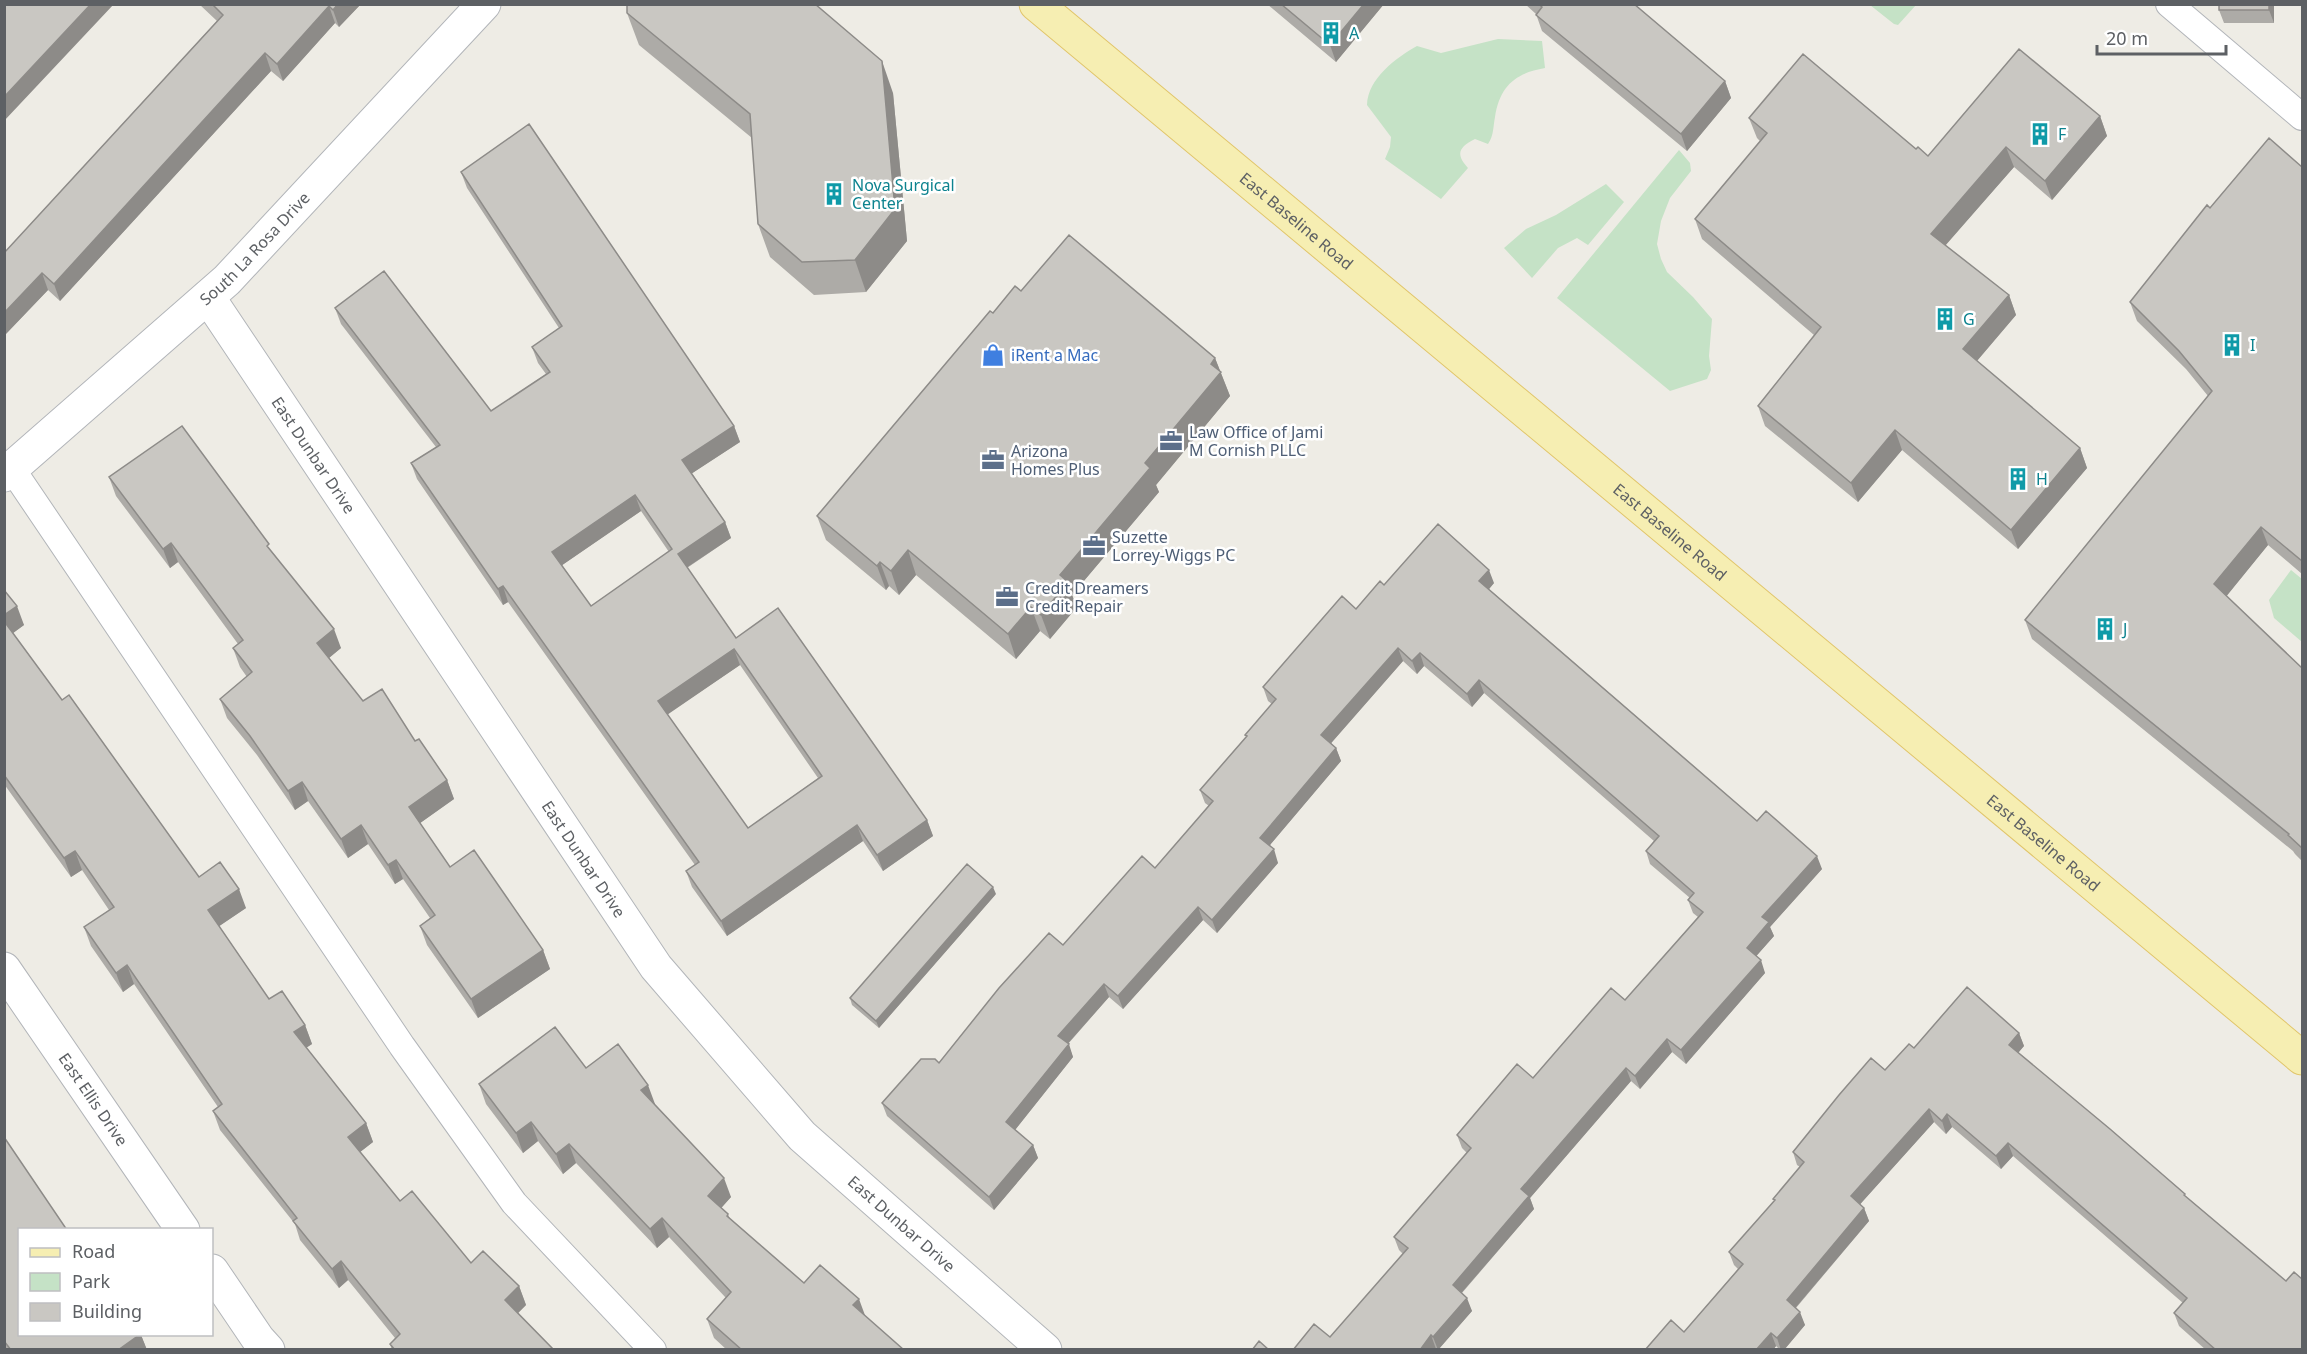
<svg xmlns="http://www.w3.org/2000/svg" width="2307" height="1354" viewBox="0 0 2307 1354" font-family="'Noto Sans',sans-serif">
	<rect width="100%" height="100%" fill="#eeece5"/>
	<path fill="#c5e2c6" d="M1870 5H1916L1898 25 1894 24Z
		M1498 39 1542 41 1545 68C1516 73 1500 85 1495 117 1493 127 1494 135 1488 144L1475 139C1459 147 1455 154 1468 168L1441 199 1385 159 1390 147 1391 137 1367 105C1368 78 1396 58 1417 46L1441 53Z
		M1679 150 1690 163 1691 171 1670 198 1661 221 1657 244 1661 259 1667 272 1693 297 1712 319 1709 356 1711 370 1707 379 1670 391 1557 298Z
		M1606 184 1624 202 1588 245 1577 238 1558 248 1532 278 1504 248 1526 229 1556 215Z
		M2291 570 2302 579V642L2274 618 2269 600Z"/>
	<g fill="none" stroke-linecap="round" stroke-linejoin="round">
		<g stroke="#b2b5b9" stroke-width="28">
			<path id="service" d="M2169 4 2302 117
				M12 469 402 1046 514 1203 653 1350"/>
		</g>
		<g stroke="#b2b5b9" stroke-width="35">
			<g id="minor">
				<path id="s1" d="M208 297 656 967 802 1136 1045 1350"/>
				<path id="s2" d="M4 475 227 280 484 4"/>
				<path id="s3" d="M4 969 183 1230"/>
				<path d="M212 1271 258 1339 268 1350"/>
			</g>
		</g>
		<g stroke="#e1c56a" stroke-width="35">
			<g id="primary">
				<path id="s4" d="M1036 4 2302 1058"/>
			</g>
		</g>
		<use href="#service" stroke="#fff" stroke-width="26"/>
		<use href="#minor" stroke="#fff" stroke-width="33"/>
		<use href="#primary" stroke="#f6eeb2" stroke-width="33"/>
	</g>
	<path fill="#adaba7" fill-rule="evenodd" d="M199 4H361L339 27 335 23 283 81 271 71 60 301 48 290 4 336V253L217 21Z
		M1267 4H1384L1336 62Z
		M1525 4H1634L1725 81 1731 98 1687 151 1542 31 1536 14Z
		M2274 4V23H2224L2219 10Z
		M627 13 893 93 907 241 866 292 814 295 770 257 758 224 752 138 639 45Z
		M2100 116 2107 136 2052 200 2014 167 1945 245 2009 295 2016 315 1977 361 2080 448 2087 468 2018 549 1902 450 1858 502 1765 426 1758 406 1814 335 1702 239 1695 219 1760 141 1757 138 1749 118 1916 149 1928 156Z
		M2302 167V574L2268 545 2226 596 2302 668V861L2295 854 2293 851 2032 639 2025 620 2208 396 2186 369 2137 321 2130 302 2210 208Z
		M461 172 734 426 740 442 692 473 725 522 731 538 687 568 736 638 927 820 933 836 883 871 863 841 727 936 692 887 686 871 695 865 508 602 503 605 417 479 411 463 436 447 341 324 335 308 491 411 546 374 538 363 532 347 559 328 467 188ZM641 511 669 552 591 606 562 565ZM740 665 818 778 748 828 667 714Z
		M1021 291 1215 358 1230 396 1156 485 1159 492 1072 595 1077 607 1050 639 1040 631 1016 659 916 575 899 595 889 586 886 590 826 540 817 516 993 313Z
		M109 477 273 553 341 648 329 658 363 701 415 741 447 780 454 799 420 823 450 867 543 950 550 969 478 1018 427 945 420 926 430 918 403 879 395 884 368 844 348 858 308 801 295 810 257 755 227 718 220 699 247 677 240 667 233 648 238 644 178 562 170 568 116 496Z
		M1494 583 1489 589 1757 821 1822 869 1770 927 1774 936 1756 956 1765 973 1686 1064 1672 1052 1640 1089 1631 1081 1530 1198 1534 1209 1462 1293 1472 1311 1438 1350 1330 1337 1403 1254 1399 1250 1394 1237 1467 1153 1462 1148 1457 1135 1533 1078 1625 1000 1698 917 1693 913 1688 900 1690 898 1650 864 1646 851 1654 841 1484 693 1472 707 1424 666 1417 674 1403 661 1331 743 1336 748 1341 761 1269 846 1278 863 1217 933 1203 920 1123 1009 1109 997 1068 1044 1073 1057 1015 1130 1033 1145 1038 1158 994 1210 887 1116 882 1103 939 1063 1063 945 1155 868 1209 806 1205 803 1200 790 1246 737 1245 735 1272 704 1268 701 1263 687 1384 585Z
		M4 590 24 625 13 633 62 700 199 877 246 908 219 926 269 999 305 1025 312 1044 306 1048 366 1123 373 1142 360 1152 400 1201 471 1263 519 1286 526 1305 518 1313 554 1350H392L390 1344 395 1338 348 1280 339 1288 300 1240 295 1224 220 1130 213 1111 218 1107 134 984 123 992 91 946 84 927 109 910 82 870 71 877 4 784Z
		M996 894 879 1028 852 1005 850 998Z
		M2019 1033 2024 1046 2018 1052 2187 1198 2302 1350H2206L2179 1326 2174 1313 2183 1303 2013 1156 2001 1169 1952 1127 1946 1134 1934 1122 1860 1204 1864 1208 1869 1221 1796 1308 1805 1325 1784 1350H1780L1776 1346 1773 1350H1645L1684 1332 1738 1269 1734 1265 1729 1252 1774 1201 1773 1199 1800 1167 1797 1165 1793 1152 1885 1070 1914 1048Z
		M586 1068 655 1104H654L731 1197 721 1208 728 1214 730 1219 804 1283 865 1316 904 1350H727L714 1338 707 1319 726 1298 669 1237 657 1248 576 1163 563 1174 538 1141 523 1153 486 1104 479 1084Z
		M4 1137 20 1335H141L147 1350H4Z"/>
	<path fill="#8d8b88" d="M91 4H114L4 121V97Z
		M338 4H361L339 27 333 10Z
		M1364 4H1384L1336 62 1330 45Z
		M2269 4H2274V23L2269 10Z
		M329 6 335 23 283 81 277 64Z
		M265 53 271 71 60 301 54 284Z
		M882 61 893 93 907 241 866 292 855 260Z
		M1725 81 1731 98 1687 151 1681 134Z
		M2100 116 2107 136 2052 200 2045 181Z
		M2006 147 2014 167 1938 254 1931 234Z
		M42 273 48 290 4 336V313Z
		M2009 295 2016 315 1970 369 1963 349Z
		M1215 358 1230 396 1156 485 1159 492 1072 595 1077 607 1050 639 1041 615 1060 575 1145 463Z
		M734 426 740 442 688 476 682 460Z
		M1895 430 1902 450 1858 502 1851 483Z
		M2080 448 2087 468 2018 549 2011 530Z
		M635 495 641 511 558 568 552 552Z
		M725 522 731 538 683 570 678 554Z
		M2261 527 2268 545 2221 603 2214 584Z
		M171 543 178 562 170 568 163 549Z
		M908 550 916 575 899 595 891 571Z
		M880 562 889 586 886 590 877 566Z
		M1489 570 1494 583 1484 595 1479 581Z
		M503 586 508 602 503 605 498 589Z
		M17 606 24 625 9 636 4 624V615Z
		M1031 607 1040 631 1016 659 1008 634Z
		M334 629 341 648 324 662 317 643Z
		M1398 648 1403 661 1326 749 1321 735Z
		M734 649 740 665 664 717 658 701Z
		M1420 653 1424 666 1417 674 1412 661Z
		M1479 680 1484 693 1472 707 1467 694Z
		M1336 748 1341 761 1265 851 1260 838Z
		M447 780 454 799 416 826 409 807Z
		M302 782 308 801 295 810 288 791Z
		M927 820 933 836 883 871 877 855Z
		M361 825 368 844 348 858 341 839Z
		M857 825 863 841 727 936 721 921Z
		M1274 849 1278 863 1217 933 1212 920Z
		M75 851 82 870 71 877 64 858Z
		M1817 856 1822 869 1770 927 1774 936 1752 961 1747 948 1762 917Z
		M396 860 403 879 395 884 388 865Z
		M993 887 996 894 879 1028 876 1021Z
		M239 889 246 908 215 929 208 910Z
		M1198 907 1203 920 1123 1009 1118 996Z
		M543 950 550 969 478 1018 471 999Z
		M1761 960 1765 973 1686 1064 1681 1050Z
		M127 965 134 984 123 992 116 973Z
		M1104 984 1109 997 1063 1049 1058 1036Z
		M305 1025 312 1044 301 1051 294 1032Z
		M2019 1033 2024 1046 2014 1058 2009 1045Z
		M1667 1039 1672 1052 1640 1089 1635 1076Z
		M1069 1044 1073 1057 1011 1135 1006 1122Z
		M1626 1068 1631 1081 1530 1198 1534 1209 1457 1298 1453 1285 1521 1189Z
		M648 1085 655 1104 648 1109 641 1090Z
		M1929 1109 1934 1122 1855 1210 1851 1196Z
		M1947 1114 1952 1127 1946 1134 1942 1121Z
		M531 1122 538 1141 523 1153 516 1133Z
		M366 1123 373 1142 355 1156 348 1137Z
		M2008 1143 2013 1156 2001 1169 1996 1156Z
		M569 1144 576 1163 563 1174 556 1154Z
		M1033 1145 1038 1158 994 1210 989 1197Z
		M724 1178 731 1197 715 1215 708 1196Z
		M1864 1208 1869 1221 1791 1313 1787 1300Z
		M662 1218 669 1237 657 1248 650 1229Z
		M341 1261 348 1280 339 1288 332 1269Z
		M519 1286 526 1305 512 1319 505 1300Z
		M1467 1298 1472 1311 1438 1350 1433 1337Z
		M859 1299 866 1318 853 1305Z
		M1800 1312 1805 1325 1784 1350H1781L1777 1338Z
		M1771 1333 1776 1346 1773 1350H1756Z
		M139 1335H141L147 1350H118Z
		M1431 1335 1436 1349 1435 1350H1420Z"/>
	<path fill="#c9c7c2" stroke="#8d8b88" stroke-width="1.5" fill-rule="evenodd" d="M4 4H91L4 97Z
		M212 4H338L333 10 329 6 277 64 265 53 54 284 42 273 4 313V253L223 15Z
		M627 4H815L882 61 895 209 855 260 802 262 758 224 750 114 627 13Z
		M1281 4H1364L1330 45Z
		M1539 4H1634L1725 81 1681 134 1536 15 1542 7Z
		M2219 4H2269V10H2219Z
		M2019 49 2100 116 2045 181 2006 147 1931 234 2009 295 1963 349 2080 448 2011 530 1895 430 1851 483 1758 406 1821 327 1695 219 1767 133 1749 118 1803 54 1916 149 1918 147 1928 156Z
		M529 124 734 426 682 460 725 522 678 554 736 638 778 608 927 820 877 855 857 825 721 921 686 871 699 862 503 586 498 589 411 463 440 445 335 308 384 271 491 411 550 372 532 347 562 326 461 172ZM635 495 672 549 591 606 552 552ZM734 649 822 776 748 828 658 701Z
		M2269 138 2302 167V561L2261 527 2214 584 2302 668V848L2288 835 2289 834 2025 620 2212 391 2179 351 2130 302 2207 205 2210 208Z
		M1069 235 1215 358 1211 364 1221 372 1145 463 1150 468 1060 575 1068 582 1041 615 1031 607 1008 634 908 550 891 571 880 562 877 566 817 516 990 311 993 313 1015 286 1021 291Z
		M182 426 269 544 267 546 334 629 317 643 363 701 382 689 415 741 419 739 447 780 409 807 450 867 474 850 543 950 471 999 420 926 435 915 396 860 388 865 361 825 341 839 302 782 288 791 250 736 220 699 252 672 233 648 243 640 171 543 163 549 109 477Z
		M1438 524 1489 570 1479 581 1757 821 1766 811 1817 856 1762 917 1769 922 1747 948 1761 960 1681 1050 1667 1039 1635 1076 1626 1068 1521 1189 1529 1196 1453 1285 1467 1298 1433 1337 1431 1335 1420 1350H1293L1314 1324 1330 1337 1408 1248 1394 1237 1471 1148 1457 1135 1517 1064 1533 1078 1611 988 1625 1000 1703 912 1688 900 1694 893 1646 851 1659 836 1479 680 1467 694 1420 653 1412 661 1398 648 1321 735 1336 748 1260 838 1274 849 1212 920 1198 907 1118 996 1104 984 1058 1036 1069 1044 1006 1122 1033 1145 989 1197 882 1103 921 1059H935L939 1063 999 988 1049 933 1063 945 1142 856 1155 868 1213 801 1200 790 1247 736 1245 735 1276 699 1263 687 1342 596 1356 609 1380 581 1384 585Z
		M4 590 17 606 4 615Z
		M4 621 62 700 69 695 199 877 220 862 239 889 208 910 269 999 282 991 305 1025 294 1032 366 1123 348 1137 400 1201 412 1191 471 1263 483 1251 519 1286 505 1300 554 1350H395L390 1344 400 1334 341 1261 332 1269 293 1221 297 1218 213 1111 222 1104 127 965 116 973 84 927 114 907 75 851 64 858 4 775Z
		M967 864 993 887 876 1021 850 998Z
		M1967 987 2019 1033 2009 1045 2110 1129 2185 1194 2184 1195 2286 1281 2294 1272 2302 1279V1350H2216L2174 1313 2187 1298 2008 1143 1996 1156 1947 1114 1942 1121 1929 1109 1851 1196 1864 1208 1787 1300 1800 1312 1777 1338 1771 1333 1756 1350H1645L1671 1320 1684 1332 1743 1264 1729 1252 1775 1200 1773 1199 1804 1162 1793 1152 1839 1095 1871 1058 1885 1070 1909 1044 1914 1048Z
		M555 1027 586 1068 618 1044 648 1085 641 1090 724 1178 708 1196 728 1214 727 1216 804 1283 820 1265 859 1299 853 1305 904 1350H742L707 1319 731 1292 662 1218 650 1229 569 1144 556 1154 531 1122 516 1133 479 1084Z
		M4 1137 67 1230H20V1335H139L118 1350H11L4 1341Z
		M1259 1341 1269 1350H1252Z"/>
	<defs>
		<g id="building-bare" transform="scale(1.8)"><path d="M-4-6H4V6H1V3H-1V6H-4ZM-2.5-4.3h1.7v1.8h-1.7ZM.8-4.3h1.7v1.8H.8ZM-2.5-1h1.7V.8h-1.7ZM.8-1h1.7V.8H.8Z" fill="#0f9aa8" stroke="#fff" stroke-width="2.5" paint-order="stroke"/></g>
		<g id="shop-bare" transform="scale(1.8)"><path d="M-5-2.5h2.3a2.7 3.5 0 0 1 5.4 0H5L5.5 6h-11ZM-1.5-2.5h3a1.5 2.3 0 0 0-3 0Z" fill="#3f7fe0" stroke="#fff" stroke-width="2.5" paint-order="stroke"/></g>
		<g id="office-bare" transform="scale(1.8)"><path d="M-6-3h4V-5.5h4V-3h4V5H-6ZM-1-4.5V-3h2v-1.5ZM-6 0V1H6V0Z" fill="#5c6f8a" stroke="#fff" stroke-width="2.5" paint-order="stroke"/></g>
	</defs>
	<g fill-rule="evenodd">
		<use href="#building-bare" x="1331" y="33"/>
		<use href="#building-bare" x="2040" y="134"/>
		<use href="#building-bare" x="834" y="194"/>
		<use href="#building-bare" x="1945" y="319"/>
		<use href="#building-bare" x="2232" y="345"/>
		<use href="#shop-bare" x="993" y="355"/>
		<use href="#office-bare" x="1171" y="441"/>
		<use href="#office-bare" x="993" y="460"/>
		<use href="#building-bare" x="2018" y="479"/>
		<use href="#office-bare" x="1094" y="546"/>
		<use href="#office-bare" x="1007" y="597"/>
		<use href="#building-bare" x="2105" y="629"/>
	</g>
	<g text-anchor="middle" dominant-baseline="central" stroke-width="5" stroke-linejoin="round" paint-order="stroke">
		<g font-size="16" fill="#0d838f" stroke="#fff" text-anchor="start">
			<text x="1349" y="33">A</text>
			<text x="2058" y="134">F</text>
			<text x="852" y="185">Nova Surgical<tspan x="852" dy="18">Center</tspan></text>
			<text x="1963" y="319">G</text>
			<text x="2250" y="345">I</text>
			<text x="2036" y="479">H</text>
			<text x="2123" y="629">J</text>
		</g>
		<g font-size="16" fill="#5d6064" stroke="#fff">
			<text stroke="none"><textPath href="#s4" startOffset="339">East Baseline Road</textPath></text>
			<text stroke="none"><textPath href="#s2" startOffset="338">South La Rosa Drive</textPath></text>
			<text stroke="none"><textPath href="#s1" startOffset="190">East Dunbar Drive</textPath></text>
			<text stroke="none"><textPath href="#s4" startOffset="825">East Baseline Road</textPath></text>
			<text stroke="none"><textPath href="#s4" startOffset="1311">East Baseline Road</textPath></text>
			<text stroke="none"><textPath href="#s1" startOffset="676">East Dunbar Drive</textPath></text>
			<text stroke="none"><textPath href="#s3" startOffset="158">East Ellis Drive</textPath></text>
			<text stroke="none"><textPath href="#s1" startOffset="1162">East Dunbar Drive</textPath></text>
		</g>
		<g font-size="16" fill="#366cbe" stroke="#fff" text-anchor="start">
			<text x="1011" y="355">iRent a Mac</text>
		</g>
		<g font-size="16" fill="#4e5e75" stroke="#fff" text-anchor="start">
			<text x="1189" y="432">Law Office of Jami<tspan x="1189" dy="18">M Cornish PLLC</tspan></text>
			<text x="1011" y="451">Arizona<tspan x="1011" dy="18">Homes Plus</tspan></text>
			<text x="1112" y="537">Suzette<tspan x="1112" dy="18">Lorrey-Wiggs PC</tspan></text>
			<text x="1025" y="588">Credit Dreamers<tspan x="1025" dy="18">Credit Repair</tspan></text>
		</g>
	</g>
	<rect width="2307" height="1354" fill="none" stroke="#5d6064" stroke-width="12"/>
	<rect x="18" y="1228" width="195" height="108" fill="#ffffff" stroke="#bebfc1" stroke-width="1.5"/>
	<rect x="30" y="1248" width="30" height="9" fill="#f6eeb2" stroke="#bebfc1" stroke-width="1.5"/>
	<text x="72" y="1258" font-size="18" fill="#5d6064">Road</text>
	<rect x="30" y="1273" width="30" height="18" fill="#c5e2c6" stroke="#bebfc1" stroke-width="1.5"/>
	<text x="72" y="1288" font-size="18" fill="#5d6064">Park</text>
	<rect x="30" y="1303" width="30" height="18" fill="#c9c7c2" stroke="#bebfc1" stroke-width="1.5"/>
	<text x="72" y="1318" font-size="18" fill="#5d6064">Building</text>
	<path d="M2097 45v9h129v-9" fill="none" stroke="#5d6064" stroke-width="3"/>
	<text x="2106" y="45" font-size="18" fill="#5d6064" stroke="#ffffff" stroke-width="4.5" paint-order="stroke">20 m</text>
</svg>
